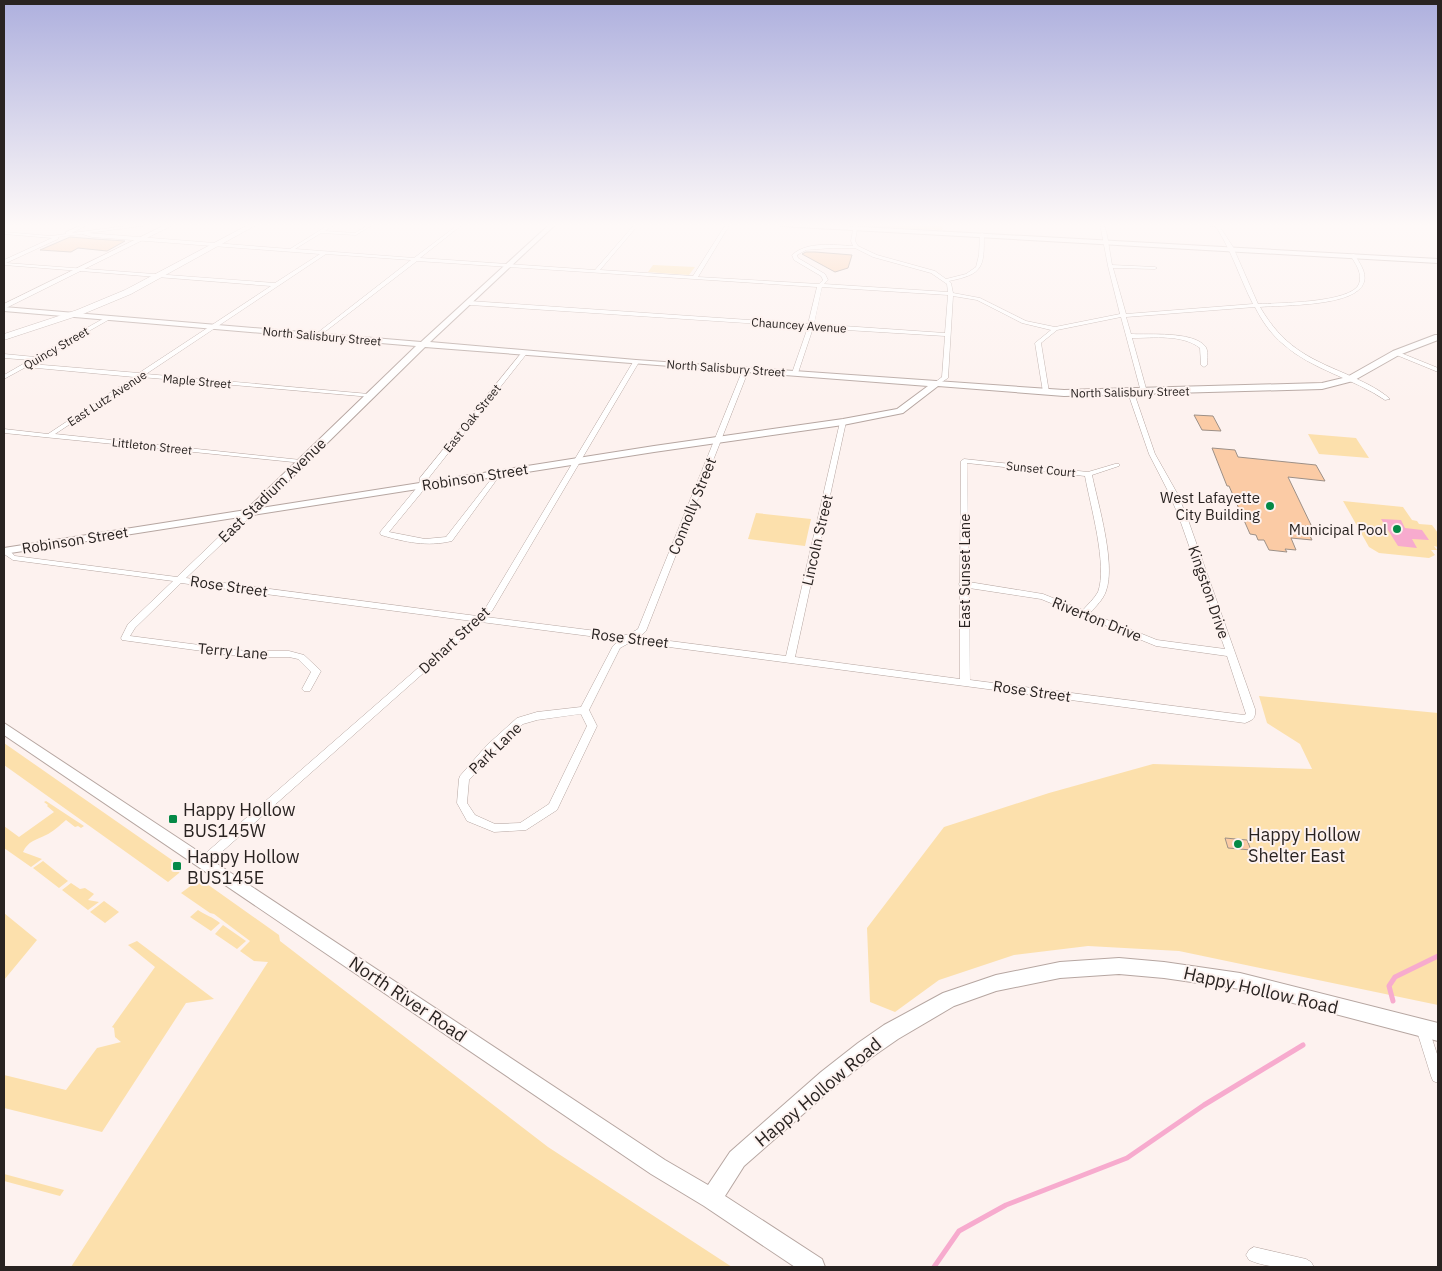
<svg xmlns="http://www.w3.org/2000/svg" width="1442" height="1271" viewBox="0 0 1442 1271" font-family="'IBM Plex Sans',sans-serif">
	<rect width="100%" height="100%" fill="#fdf2ef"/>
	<path fill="#fce0ac" d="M862 224H943L942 230 861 226Z
		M653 265 695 267 689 275 648 272Z
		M1308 434 1356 438 1369 458 1319 454Z
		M1343 501 1403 507 1412 520 1417 521 1419 524 1432 525 1438 533V547L1434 546 1437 550H1431L1435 555 1429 558 1379 553 1369 547Z
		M756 513 811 519 805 546 748 539Z
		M1259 696 1438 713V1005L1179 951 1088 946 1014 955 939 980 895 1012 870 1002 867 928 944 827 1049 793 1153 764 1312 769 1300 744 1267 723Z
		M4 743 182 867 179 873 168 882 4 765Z
		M46 801 84 826 81 828 78 826 75 827 66 820C60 825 53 832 46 835 36 840 28 841 23 852L42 859 31 867 4 848V826L19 837 54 812 47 806 48 805 44 802Z
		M43 861 68 881 59 888 33 868Z
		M200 879 279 935 280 941 548 1147 732 1267H71L268 962 254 961 240 951 250 941 214 914 210 913 181 893Z
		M71 883 80 889 85 888 94 894 88 900 99 902 88 910 62 890Z
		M104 901 119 912 105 923 90 912Z
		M198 910C205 915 213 917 220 923L211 931 190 917Z
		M4 913 37 940 4 980Z
		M223 925 246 941 237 949 215 934Z
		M137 941 214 999 186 1003 102 1132 4 1108V1075L66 1090 97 1048 121 1042 115 1037 114 1028 112 1027 155 967 128 945Z
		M4 1174 64 1190 60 1196 4 1181Z"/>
	<path fill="#f7abce" d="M1381 519 1401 520 1405 528 1422 530 1429 540 1412 539 1417 548 1398 546Z"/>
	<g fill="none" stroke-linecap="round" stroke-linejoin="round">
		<path stroke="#f7abce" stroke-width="5" d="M1393 1001 1389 986 1395 977 1438 956
			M934 1267 959 1231 1006 1205 1127 1158 1204 1105 1303 1045"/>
	</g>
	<path fill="#fbcba5" stroke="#9d9087" d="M70 237 95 239 125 241 107 251 78 248 71 252 40 250Z
		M806 252H815L852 255 848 268 835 272 802 254Z
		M1194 415 1213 416 1221 431 1202 430Z
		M1212 448 1235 450 1238 457 1316 465 1325 481 1288 477 1312 527 1305 526 1312 540 1291 538 1296 550 1285 549 1287 552 1269 550 1264 540H1258L1256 535 1250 534 1229 486H1227Z
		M1225 838 1247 840 1251 850 1228 848Z"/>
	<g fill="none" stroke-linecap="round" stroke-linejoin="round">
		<g stroke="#b6a6a1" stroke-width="1">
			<path id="street" d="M84 224H89L72 233 141 224H151L149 225 88 233 290 249 330 224H335L325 231 355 233 369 224H374L356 235 321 233 295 249 414 258 459 224H463L420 258 595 270 635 224H639L600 270 693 276 726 224H730L698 277 819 284 823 280 821 276 794 260 792 255C807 241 834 245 853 246L851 241 854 224H858L855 241 858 246 877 255 935 271 946 279 966 274 976 267 979 255 980 234 982 233 984 234C984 267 984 274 949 281L951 283 953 293 980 298 1026 321 1055 327 1120 314 1108 266 1100 224H1104L1107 235 1112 265 1155 267 1157 268 1155 269 1113 268 1126 314 1253 304C1240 279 1232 251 1216 227L1201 224H1218L1233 247 1258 304C1278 303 1351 303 1359 284 1363 273 1355 263 1350 255L1354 254C1359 262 1367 272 1364 282 1357 307 1282 305 1260 307 1283 346 1306 357 1346 374 1361 381 1378 388 1390 399L1385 400C1353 378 1312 370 1283 344 1271 334 1262 321 1255 307L1126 317 1131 334C1149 335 1192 331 1205 346 1209 351 1207 359 1207 365L1204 367 1201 365 1200 348C1182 334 1154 338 1132 338L1147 392 1144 394 1141 392 1121 317 1057 330 1041 343 1049 392 1046 394 1043 392 1035 343 1051 330 1022 323 977 300 953 296 948 378 937 385 934 383 942 377 945 336 813 328 798 373 795 375 792 373 808 327 470 305 467 303 470 301 808 324 817 287 417 261 318 337 316 336V334L411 260 326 254 146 374 369 394 371 395V397L141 377 55 434 301 460 303 461V463L4 433V429L48 434 134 377 26 367 4 379V375L30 360 4 358V354L35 357 108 316 111 318 110 319 31 364 139 373 271 286 4 265V260L52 238 4 234V232L51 236 66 234V232ZM82 234 92 237 320 254 275 283 6 263 58 239V237ZM833 248H855L873 257 931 273 947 284 948 292 824 284 828 280 825 274 798 258 797 255 806 250ZM822 287 948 295 945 333 814 324Z
				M523 351 528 352 427 480 426 487 389 532 425 539 446 537 496 473H500V475L452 541C427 547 405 542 381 535L380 533 381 531 419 485 420 478Z
				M1396 351 1438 368V372L1394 354 1393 353Z
				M636 360 639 362 492 611 486 617 628 635 638 629 743 369 746 367 749 369 646 631 639 637 786 656 840 422 843 420 846 422 795 657 960 679V586L959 584 960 582 961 461 964 459 1088 472 1115 464H1119V466L1092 475C1098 504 1116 564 1106 591 1103 600 1096 606 1090 613L1157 640 1225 649 1179 517 1169 493 1149 454 1128 393 1131 391 1134 393 1155 454 1177 493 1187 517 1255 709C1256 718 1253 720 1245 723L631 642 620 648 589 710 597 726 557 810 526 830 494 832 467 821 457 803 459 779 460 776 486 746 517 718 537 712 581 707 613 646 620 640 481 622 207 865 203 867 199 865 197 862 199 859 472 621 181 583 135 628 130 636 246 651H289L304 655 321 671 310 691H304L302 689 311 672 298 659 289 657H246L122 640 121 638 128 624 173 581 13 560 4 554V549H8L15 556 177 577 247 510H250L254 512 253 514 186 578 477 616 485 609 633 362ZM967 463 1085 476C1090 504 1108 566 1098 592 1094 599 1088 604 1083 610L1043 594 969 582ZM969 588 1041 599 1156 646 1227 656 1246 714 1244 715 970 680ZM581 714 587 726 549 804 520 823 495 824 475 815 467 803 469 780 494 752 523 724 537 720Z
				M1422 1022 1427 1023 1438 1057V1083L1433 1081 1431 1076 1416 1028 1417 1023Z
				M1254 1247 1306 1259 1311 1262 1314 1267C1292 1268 1269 1269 1249 1260L1246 1255 1249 1250Z"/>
		</g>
		<g stroke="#b6a6a1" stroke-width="2">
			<path id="secondary" d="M550 224H556L430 342 636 360 1064 390 1322 383 1347 377 1393 351 1435 335H1438V340L1399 355 1353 381 1322 389 1064 396 938 386 903 413 843 425 654 452 4 554V548L246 510 416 346 4 311V307L421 342ZM425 347 928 386 897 409 843 419 654 446 261 508Z
				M778 224H809L1438 259V263L781 226Z
				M4 723 665 1160 708 1185 730 1152 821 1072 858 1043 884 1025 943 993 996 975 1060 962 1119 958 1164 962 1240 973 1438 1023V1041L1240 989 1164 978 1119 974 1060 978 996 991 954 1006 898 1039 872 1057 835 1086 744 1166 725 1196 822 1259 825 1267H795L704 1206 651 1174 4 735Z"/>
		</g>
		<g stroke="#b6a6a1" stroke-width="1">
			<path id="primary" d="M167 224H175L4 309V304Z
				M250 224H258L131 294 83 314 4 340V334L77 310 125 290Z"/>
		</g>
		<use href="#street" fill="#fff" fill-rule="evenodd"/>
		<use href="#secondary" fill="#fff" fill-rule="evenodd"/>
		<use href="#primary" fill="#fff" fill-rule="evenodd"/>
	</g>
	<linearGradient id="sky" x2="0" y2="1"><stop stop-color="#aeb0de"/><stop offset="0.56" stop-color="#fef9f8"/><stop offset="1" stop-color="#fef9f8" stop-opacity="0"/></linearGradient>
	<rect width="1442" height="402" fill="url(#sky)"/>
	<g fill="#048946" stroke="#fdf2ef" stroke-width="2">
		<circle cx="1270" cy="506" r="5"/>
		<circle cx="1397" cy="529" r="5"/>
		<rect x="168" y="814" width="10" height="10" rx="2.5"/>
		<circle cx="1238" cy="844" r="5"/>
		<rect x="172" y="861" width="10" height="10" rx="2.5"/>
	</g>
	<g text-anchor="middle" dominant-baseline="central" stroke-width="4" stroke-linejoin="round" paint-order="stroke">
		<g font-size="12" fill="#292321" stroke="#fdf2ef">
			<text transform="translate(799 325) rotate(4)">Chauncey Avenue</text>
			<text transform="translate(322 336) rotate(5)">North Salisbury Street</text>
			<text transform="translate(56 348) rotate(-30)">Quincy Street</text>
			<text transform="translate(726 368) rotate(4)">North Salisbury Street</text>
			<text transform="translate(197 381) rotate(5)">Maple Street</text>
			<text transform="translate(1130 392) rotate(-1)">North Salisbury Street</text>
			<text transform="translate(107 398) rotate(-33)">East Lutz Avenue</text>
			<text transform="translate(472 418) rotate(-51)">East Oak Street</text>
			<text transform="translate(152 446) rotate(6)">Littleton Street</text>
			<text transform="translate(1041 469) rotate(6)">Sunset Court</text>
		</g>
		<g font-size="15" fill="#292321" stroke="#fdf2ef">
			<text transform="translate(475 477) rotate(-9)">Robinson Street</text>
			<text transform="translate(272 490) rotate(-44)">East Stadium Avenue</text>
			<text transform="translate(692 506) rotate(-68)">Connolly Street</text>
			<text transform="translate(75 540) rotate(-9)">Robinson Street</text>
			<text transform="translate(817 540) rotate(-77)">Lincoln Street</text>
			<text transform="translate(964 571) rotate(-90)">East Sunset Lane</text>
			<text transform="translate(229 586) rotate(8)">Rose Street</text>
			<text transform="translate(1209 592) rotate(71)">Kingston Drive</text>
			<text transform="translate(1097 619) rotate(22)">Riverton Drive</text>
			<text transform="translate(630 638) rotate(7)">Rose Street</text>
			<text transform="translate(454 640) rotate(-43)">Dehart Street</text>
			<text transform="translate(233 651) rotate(5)">Terry Lane</text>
			<text transform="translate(1032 691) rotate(8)">Rose Street</text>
			<text transform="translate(495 748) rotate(-44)">Park Lane</text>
		</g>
		<g font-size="15" fill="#292321" stroke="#fdf2ef" text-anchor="end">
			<text x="1260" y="497">West Lafayette<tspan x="1260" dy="17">City Building</tspan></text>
			<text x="1387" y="529">Municipal Pool</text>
		</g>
		<g font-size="18" fill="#292321" stroke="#fdf2ef" text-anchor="start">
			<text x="183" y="809">Happy Hollow<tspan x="183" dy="21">BUS145W</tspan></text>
			<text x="1248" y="834">Happy Hollow<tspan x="1248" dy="21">Shelter East</tspan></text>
			<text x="187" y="856">Happy Hollow<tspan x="187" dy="21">BUS145E</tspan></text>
		</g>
		<g font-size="18" fill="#292321" stroke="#fdf2ef">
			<text transform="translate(1261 990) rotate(13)">Happy Hollow Road</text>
			<text transform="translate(408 999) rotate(34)">North River Road</text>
			<text transform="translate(818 1092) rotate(-40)">Happy Hollow Road</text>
		</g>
	</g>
	<rect width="1442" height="1271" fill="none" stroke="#292321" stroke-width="10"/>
</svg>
